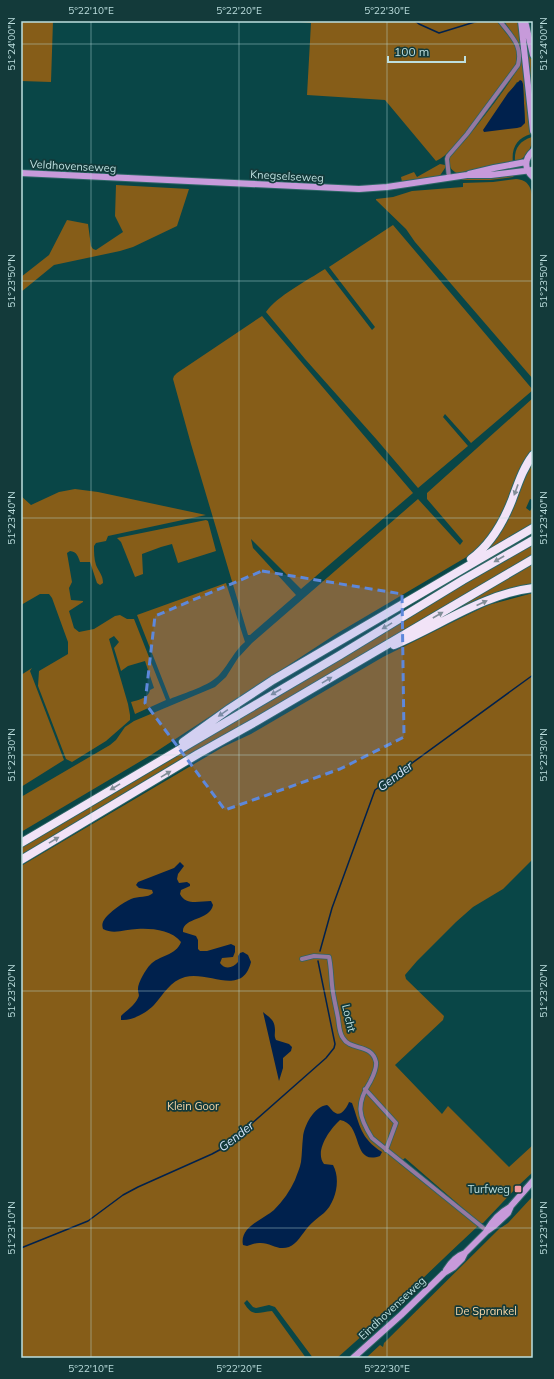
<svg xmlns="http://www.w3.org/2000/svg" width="554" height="1379" viewBox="0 0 554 1379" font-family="Mulish,sans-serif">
	<rect width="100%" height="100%" fill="#094647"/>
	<path fill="#865d18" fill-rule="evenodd" d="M21 21H53L51 82 21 81Z
		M290 21H497C508 38 522 44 515 67 499 88 458 152 436 161L385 100 307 95 311 23Z
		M504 21H519L531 134C517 138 511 148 513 163L457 173C452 171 447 165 449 158 451 151 461 146 465 140 476 127 520 72 521 60 523 45 511 32 504 21ZM517 82 523 84 525 123 484 130Z
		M523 21 532 58 531 68 533 82V118Z
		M532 137C532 149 527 158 515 162 514 149 519 141 532 137Z
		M440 164 445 165V168L439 177 402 182 401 177 414 172 417 177Z
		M515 174 513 177 490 180H462L461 178H492Z
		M516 179C529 180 531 188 533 199V379L415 242 406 229 376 200V199L393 197 412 191 463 187V183L493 182Z
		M116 185 189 189 177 226 133 247 120 251 54 265 21 292V277L49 255 67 220 88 224 91 246 93 249 96 250 123 232 115 216Z
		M393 225 533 390 471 443 445 414 443 417 468 446 418 488 377 440 305 359 266 312C277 296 308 280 325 269L372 330 375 327 329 267Z
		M262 316 413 493 301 589 251 539 253 548 296 595 250 635H248L191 444 173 379 174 376 177 373Z
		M533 398V449L522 464 505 513 486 541 475 552 336 634 151 755 21 832V797L110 745 116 740 125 727 134 721 215 687 226 677 238 658 252 643 418 499 460 545 463 541 427 499V493Z
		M533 463V500L530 499 526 508 530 511 533 506V525L480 557C492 543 505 529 512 511 520 493 521 479 533 463Z
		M75 489 98 492 206 515 108 536 106 541 96 543 94 546C94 552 94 559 96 565 99 572 103 575 103 583L100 585 97 583 90 562H80C78 556 77 552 70 551L67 553 72 582 69 588 71 600 83 601V602L69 611 74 628 79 632 94 629 115 616 120 615 127 619H134L166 700 135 714 131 702C138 700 149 698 150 690L154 688 145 661 128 666 121 671 114 648 119 642 114 636 109 639 128 704 130 715V720L106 741 72 762 66 759 38 686 39 671 68 654V642L52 598 49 594H40L21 605V496L31 505 59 492Z
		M206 520 208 521 216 551 178 563 172 544 161 547 142 554 143 574 135 577 121 542 117 538Z
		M533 544V555L21 857V847Z
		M533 564V587L427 626Z
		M226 583 245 642C234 651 229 664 220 674 210 686 184 693 170 699L137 615Z
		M533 593V859L503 889 473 907 456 922 417 961 405 975 406 979 444 1016 443 1020 395 1065 442 1114 448 1106 509 1167 533 1145V1172L519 1185 483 1223H480L405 1158 399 1163 478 1226C430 1270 386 1316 337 1358H313L275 1307 269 1305 256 1308 253 1307 247 1300 244 1303C253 1318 258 1312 272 1311L306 1358H21V866L223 747 251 734 383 657 457 620 488 605Z
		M32 668 30 671 64 760 21 787V675Z
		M533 1196V1358H366L380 1345 383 1347 384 1343 499 1229 508 1223Z"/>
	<path fill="#00214d" d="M520 80 522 81 523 84 525 123 521 127 517 128 484 132 483 130 508 93Z
		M180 862 184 866 178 874 177 879 179 883 187 882 190 884V886L181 890 180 894C186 906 200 901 211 901L213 905C210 921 182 917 183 932L196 936 198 940V949L200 951H207L231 944 235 946V952L233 957 222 958 220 963C225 970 233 968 238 962V956L240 953 243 952 248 955 251 962C242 997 210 971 185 977 170 981 164 994 154 1005 146 1013 132 1021 121 1020V1016C126 1011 135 1005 138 998 140 995 138 993 138 990 137 984 146 969 150 965 159 955 176 956 181 942 172 930 151 928 137 929 126 929 114 935 103 929 102 926 102 923 104 920 108 913 124 902 131 899 138 896 148 898 153 893L152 890 139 888 136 885 138 882 174 868Z
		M263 1012C270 1018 275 1020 275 1030 275 1034 274 1036 276 1040L289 1044 292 1047 291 1051 283 1058V1068L279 1081Z
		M349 1102 352 1103C360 1125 360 1138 382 1152L380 1156C351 1166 364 1124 340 1120 330 1129 314 1151 324 1164L333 1165C341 1179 336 1202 324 1213 318 1218 312 1222 308 1227 302 1234 297 1244 289 1247 277 1251 270 1242 259 1243 255 1243 251 1245 247 1246L243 1245C239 1227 264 1219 274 1210 283 1201 290 1191 295 1180 297 1174 300 1168 301 1162 302 1154 302 1146 303 1137 304 1126 314 1106 327 1105 330 1107 332 1111 334 1112 341 1118 347 1107 349 1102Z"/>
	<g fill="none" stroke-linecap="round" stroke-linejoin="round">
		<path stroke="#00214d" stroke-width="1.5" d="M415 21 419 24 439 33 478 21
			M320 951 332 908 375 790 533 675
			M21 1248 88 1221 123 1195 138 1187 212 1154 225 1147 326 1058 334 1048 335 1044 318 961"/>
		<g stroke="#2d6565" stroke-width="5.5">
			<path id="street" d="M449 178 447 159 448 156 467 134 518 65C523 45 511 36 500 21
				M302 959 314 956 329 957C331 966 331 975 332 985 333 996 336 1007 338 1018 339 1024 339 1033 343 1038 350 1051 372 1043 376 1062 377 1069 373 1076 370 1082 356 1104 358 1116 372 1138L487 1231
				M365 1089 396 1123 386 1150"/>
		</g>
		<g stroke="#2d6565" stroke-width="8">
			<path id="secondary" d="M521 21 533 131
				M525 21 533 55
				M533 151C524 159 524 169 533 177
				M21 173 359 189 387 187 467 175H491L532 170
				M469 174 494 168 526 162
				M487 1230C493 1220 501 1212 510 1207
				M446 1270C451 1262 456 1256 465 1253
				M353 1358 401 1315 444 1273 454 1267 462 1259 465 1253 487 1231 494 1226 508 1213 511 1206 533 1181"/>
		</g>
		<g stroke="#2d6565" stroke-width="10">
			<path id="highway" d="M471 559C491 544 503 523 512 500 518 484 523 468 533 455
				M394 645C440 626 483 594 533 588
				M183 742 229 709 273 680 533 528
				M21 843 340 655 463 580 533 540
				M21 860 198 754 257 721 533 559"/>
		</g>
		<use href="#street" stroke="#9679a2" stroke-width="4"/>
		<use href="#secondary" stroke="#c79ada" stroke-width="6"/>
		<use href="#highway" stroke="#f1e3f7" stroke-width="8"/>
	</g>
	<defs><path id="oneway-solid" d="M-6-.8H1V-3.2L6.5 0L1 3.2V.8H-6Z"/></defs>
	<g fill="#828e98">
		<use href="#oneway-solid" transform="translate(516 490) rotate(110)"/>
		<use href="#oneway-solid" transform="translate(499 559) rotate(150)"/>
		<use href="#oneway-solid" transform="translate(482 603) rotate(-25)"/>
		<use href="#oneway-solid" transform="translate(438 615) rotate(-30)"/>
		<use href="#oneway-solid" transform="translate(387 626) rotate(149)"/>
		<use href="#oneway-solid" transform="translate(327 680) rotate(-31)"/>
		<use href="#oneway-solid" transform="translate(276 692) rotate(150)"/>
		<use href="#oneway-solid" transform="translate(223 713) rotate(145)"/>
		<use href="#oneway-solid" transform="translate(166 774) rotate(-31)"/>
		<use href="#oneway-solid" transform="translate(115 787) rotate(149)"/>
		<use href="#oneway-solid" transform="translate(54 840) rotate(-31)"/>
	</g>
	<path fill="#5d88db" fill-opacity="0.2" stroke="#5d88db" stroke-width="3" stroke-dasharray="8 5" stroke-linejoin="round" d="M262 571 402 594 404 737 340 769 225 810 145 703 155 616Z"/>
	<path fill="none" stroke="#bddfdf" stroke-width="1" stroke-opacity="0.45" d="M91 21V1358M239 21V1358M387 21V1358M21 44H533M21 281H533M21 518H533M21 755H533M21 991H533M21 1228H533"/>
	<rect fill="#f49aa0" stroke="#133a3a" stroke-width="1.5" x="514" y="1185" width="8" height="8" rx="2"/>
	<g text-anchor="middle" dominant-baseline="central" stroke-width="3.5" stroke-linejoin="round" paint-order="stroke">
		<g font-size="11" fill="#bddfdf" stroke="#133a3a">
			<text transform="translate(73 166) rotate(3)">Veldhovenseweg</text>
			<text transform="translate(287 176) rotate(3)">Knegselseweg</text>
			<text transform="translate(349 1018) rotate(77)">Locht</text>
			<text transform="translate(392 1308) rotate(-43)">Eindhovenseweg</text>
		</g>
		<g font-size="11" fill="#f9d7a8" stroke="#133a3a">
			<text x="193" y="1106">Klein Goor</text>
			<text x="486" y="1311">De Sprankel</text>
		</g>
		<g font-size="11" fill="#bddfdf" stroke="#133a3a" text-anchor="end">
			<text x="510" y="1189">Turfweg</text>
		</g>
		<g font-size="12" font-style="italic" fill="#d3e4fa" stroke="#133a3a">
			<text transform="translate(395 776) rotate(-37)">Gender</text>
			<text transform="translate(236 1136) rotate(-38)">Gender</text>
		</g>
	</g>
	<rect width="554" height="1379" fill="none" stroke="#133a3a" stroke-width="44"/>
	<path d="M388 56v6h77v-6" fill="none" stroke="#bddfdf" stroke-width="2"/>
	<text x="394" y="56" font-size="12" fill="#bddfdf" stroke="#133a3a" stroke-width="3" paint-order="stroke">100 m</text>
	<rect x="22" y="22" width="510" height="1335" fill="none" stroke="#bddfdf" stroke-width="1.5"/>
	<g font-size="10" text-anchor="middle" fill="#bddfdf">
		<text x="91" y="14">5°22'10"E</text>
		<text x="239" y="14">5°22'20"E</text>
		<text x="387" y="14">5°22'30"E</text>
		<text transform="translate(11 44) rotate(-90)" y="4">51°24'00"N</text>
		<text transform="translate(543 44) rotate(-90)" y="4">51°24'00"N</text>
		<text transform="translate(11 281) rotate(-90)" y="4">51°23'50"N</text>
		<text transform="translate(543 281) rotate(-90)" y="4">51°23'50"N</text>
		<text transform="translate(11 518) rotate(-90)" y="4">51°23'40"N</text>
		<text transform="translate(543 518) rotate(-90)" y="4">51°23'40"N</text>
		<text transform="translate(11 755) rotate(-90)" y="4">51°23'30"N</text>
		<text transform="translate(543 755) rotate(-90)" y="4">51°23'30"N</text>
		<text transform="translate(11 991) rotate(-90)" y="4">51°23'20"N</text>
		<text transform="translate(543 991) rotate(-90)" y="4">51°23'20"N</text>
		<text transform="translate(11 1228) rotate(-90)" y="4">51°23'10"N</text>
		<text transform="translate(543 1228) rotate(-90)" y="4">51°23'10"N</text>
		<text x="91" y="1372">5°22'10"E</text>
		<text x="239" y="1372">5°22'20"E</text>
		<text x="387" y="1372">5°22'30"E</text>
	</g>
</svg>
